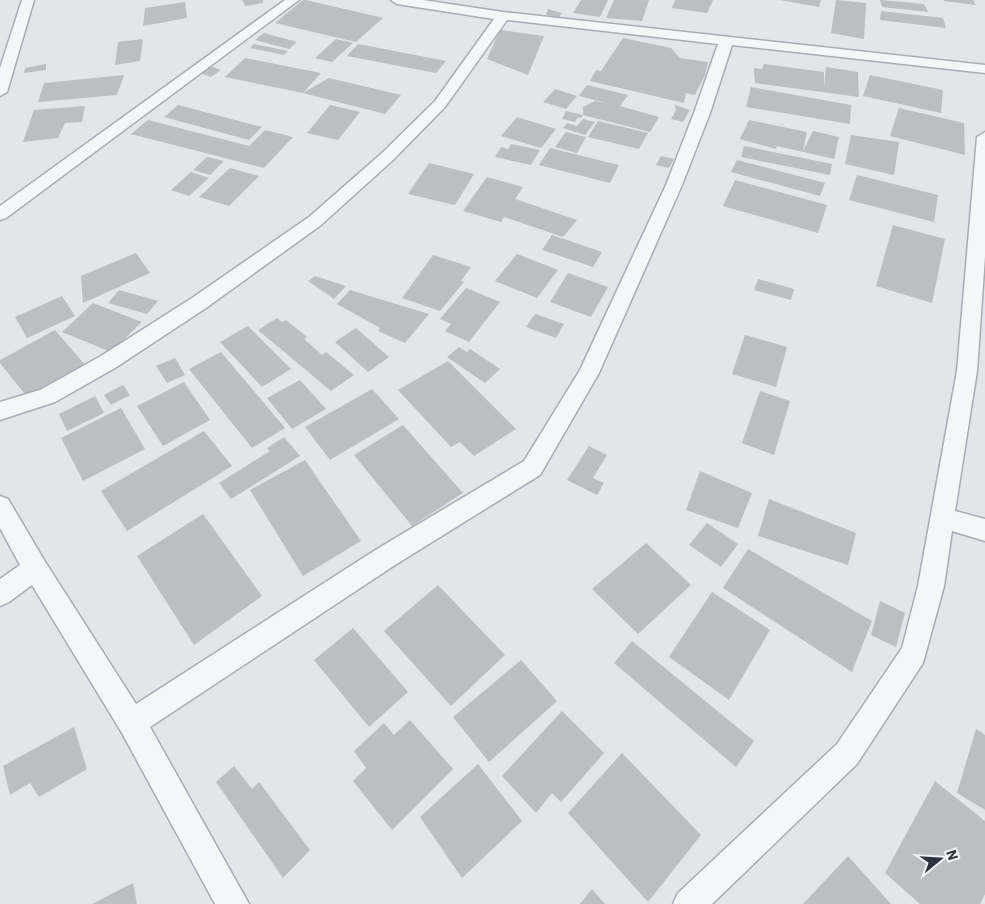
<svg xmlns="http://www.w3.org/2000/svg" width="985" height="904" viewBox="0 0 985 904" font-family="'IBM Plex Sans',sans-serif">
	<rect width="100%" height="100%" fill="#e2e5e9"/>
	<path fill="#babfc5" d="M242 0H263V3L245 6Z
		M303 0H306L383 18 356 42 275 23Z
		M581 0H608L600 17 573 13Z
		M614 0H649L642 21 606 18Z
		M675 0H713L707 13 672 8Z
		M780 0H821L819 7Z
		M836 0 866 3 864 39 831 33Z
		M880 0 924 4 928 12 882 7Z
		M944 0H973L976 5 944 1Z
		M185 2 187 18 143 26 145 8Z
		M548 9 562 13 559 17 546 15Z
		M881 11 943 18 946 28 880 20Z
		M500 30 544 36 528 75 487 59Z
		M264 33 297 42 289 49 255 40Z
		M623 38 671 48 680 58 708 62 705 75 695 95 686 93 684 103 590 81 596 70 601 71Z
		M143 39 140 61 115 65 118 42Z
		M336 39 353 43 332 62 315 58Z
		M254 44 288 51 284 55 250 48Z
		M358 44 446 61 436 73 347 56Z
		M245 58 321 73 303 93 225 77Z
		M46 64V70L24 73 25 68Z
		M764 64 824 72V88L826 67 858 72 859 97 755 83 754 68 762 69Z
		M210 66 221 70 211 77 200 73Z
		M124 75 117 95 38 102 44 83Z
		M870 75 943 90 941 113 863 96Z
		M329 78 401 95 385 114 303 93Z
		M587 85 628 95 620 106 659 117 650 132 583 115 581 118 578 117 575 122 562 119 566 111 583 115V107L595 101 610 104 579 96Z
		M751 87 851 105 850 124 746 107Z
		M555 89 577 96 566 109 543 102Z
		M178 105 262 127 249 140 164 117Z
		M330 105 360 112 338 140 307 133Z
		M675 105 690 110 683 122 671 119 676 110Z
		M85 106 82 122 65 123 58 138 23 142 34 110Z
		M899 108 964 123 965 155 890 136Z
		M517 117 556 129 541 148 501 136Z
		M583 119 595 122 585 135 563 128 567 123 577 126Z
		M148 120 249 146 265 130 293 137 264 168 131 134Z
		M749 120 807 132 803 151 813 131 839 137 834 159 777 146 776 149 740 139Z
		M598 121 648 133 639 149 588 137Z
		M566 132 586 137 577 153 555 147Z
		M851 135 899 142 894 175 845 164Z
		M511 144 540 150 531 165 495 157 501 147 508 149Z
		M744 146 832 164 830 175 741 157Z
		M550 148 619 165 610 183 539 165Z
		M661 156 674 159 669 168 656 165Z
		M207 157 224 161 210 175 193 170Z
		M737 160 825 183 820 196 731 172Z
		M429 163 474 174 455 205 408 194Z
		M230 168 259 176 229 206 199 197Z
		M191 172 209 178 189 196 171 190Z
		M857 175 938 195 934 222 849 200Z
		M487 177 523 187 515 199 577 220 563 237 504 217 501 222 463 211Z
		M735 180 827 205 818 233 723 206Z
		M893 225 945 239 932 303 876 286Z
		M552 235 602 252 593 267 542 250Z
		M136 253 150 273 83 303 81 276Z
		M517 254 558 270 537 298 495 281Z
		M433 255 471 267 461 281 464 282 440 311 402 298Z
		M568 273 608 287 591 317 550 302Z
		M315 276 346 286 334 299 308 281Z
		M758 279 794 289 791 300 754 290Z
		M466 288 500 302 469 342 445 331 451 324 440 319Z
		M119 290 158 301 147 314 108 303Z
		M350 290 429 314 405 343 378 331 380 328 337 304Z
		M62 296 75 316 27 338 15 317Z
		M93 303 142 322 111 352 62 332Z
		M535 314 564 324 556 338 526 327Z
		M277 318 282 322 286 320 307 337 304 339 322 355 326 352 354 375 331 391 258 330Z
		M248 326 291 369 262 387 220 342Z
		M356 328 389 357 368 372 335 342Z
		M55 330 86 366 28 398 0 363V360Z
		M745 335 787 347 776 387 732 374Z
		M459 347 467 352 470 349 500 369 485 383 447 357Z
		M221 352 285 428 252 448 189 369Z
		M175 358 185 375 167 383 156 366Z
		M448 361 516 429 474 456 460 442 451 447 398 390Z
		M300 380 326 409 292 429 267 398Z
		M184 382 210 420 163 446 137 406Z
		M123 385 130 395 111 405 104 395Z
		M372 389 399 419 330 460 305 427Z
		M760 391 790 401 774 455 742 443Z
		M95 396 104 413 67 431 59 414Z
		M121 408 145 449 83 481 61 438Z
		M403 425 463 493 412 526 354 455Z
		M204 431 232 466 127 531 101 491Z
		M284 437 300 456 231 499 219 483 270 451 267 448Z
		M589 446 607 455 593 478 604 483 597 495 567 480Z
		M305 460 361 541 303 576 250 490Z
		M700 471 752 493 738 528 686 510Z
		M769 499 856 533 848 565 758 536Z
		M203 514 262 596 194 645 137 556Z
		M707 523 738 544 721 567 689 545Z
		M646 543 691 585 638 634 592 589Z
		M748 549 872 621 852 672 723 588Z
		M438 585 505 655 451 706 384 631Z
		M712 592 770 630 729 700 669 657Z
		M880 601 905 613 896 647 871 635Z
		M353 628 408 692 369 727 314 660Z
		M632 641 754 741 736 767 614 663Z
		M521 660 557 701 489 762 453 717Z
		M562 711 604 753 561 802 552 793 536 813 502 776Z
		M410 720 453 769 392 830 353 781 366 768 354 751 384 723 394 735Z
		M74 727 87 769 39 797 30 783 10 795 3 766Z
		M976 729 985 735V810L957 793Z
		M622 753 701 835 648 902 568 813Z
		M478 764 522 821 462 878 420 817Z
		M234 766 252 789 259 782 310 850 283 878 216 782Z
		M935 781 985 821V894L980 904H920L885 873Z
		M848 856 891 904H803Z
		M133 883 137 904H92Z
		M592 889 605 904H580Z"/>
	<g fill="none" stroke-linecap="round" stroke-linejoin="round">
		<g stroke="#a8acb3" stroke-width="3">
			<path id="street" d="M22 0H34L7 92 0 96V68Z
				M285 0H299L6 218 0 220V206Z
				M391 0H423L503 12 985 65V73L732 45 710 113 682 185 599 373 540 475 395 565 150 727 249 904H215L122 733 32 585 9 602 0 606V579L20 565 0 528V496L8 499 44 560 136 704 377 549 524 461 580 370 666 185 694 113 718 44 507 20 445 107 393 160 321 225 206 308 115 368 55 402 0 420V402L40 390 101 356 192 298 309 217 381 154 435 101 494 19 397 4Z
				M985 132V256L977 371 955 511 985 519V541L952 531 944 586 923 663 857 764 712 904H673L678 893 837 744 902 648 918 586 957 371 977 137Z"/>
		</g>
		<use href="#street" fill="#f5f6f8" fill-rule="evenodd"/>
	</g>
	<g transform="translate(940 859) rotate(72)" stroke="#f2f4f7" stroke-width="4" paint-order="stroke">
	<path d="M0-4L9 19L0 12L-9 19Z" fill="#2c343f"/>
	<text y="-8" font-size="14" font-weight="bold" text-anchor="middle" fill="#2c343f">N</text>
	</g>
</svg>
